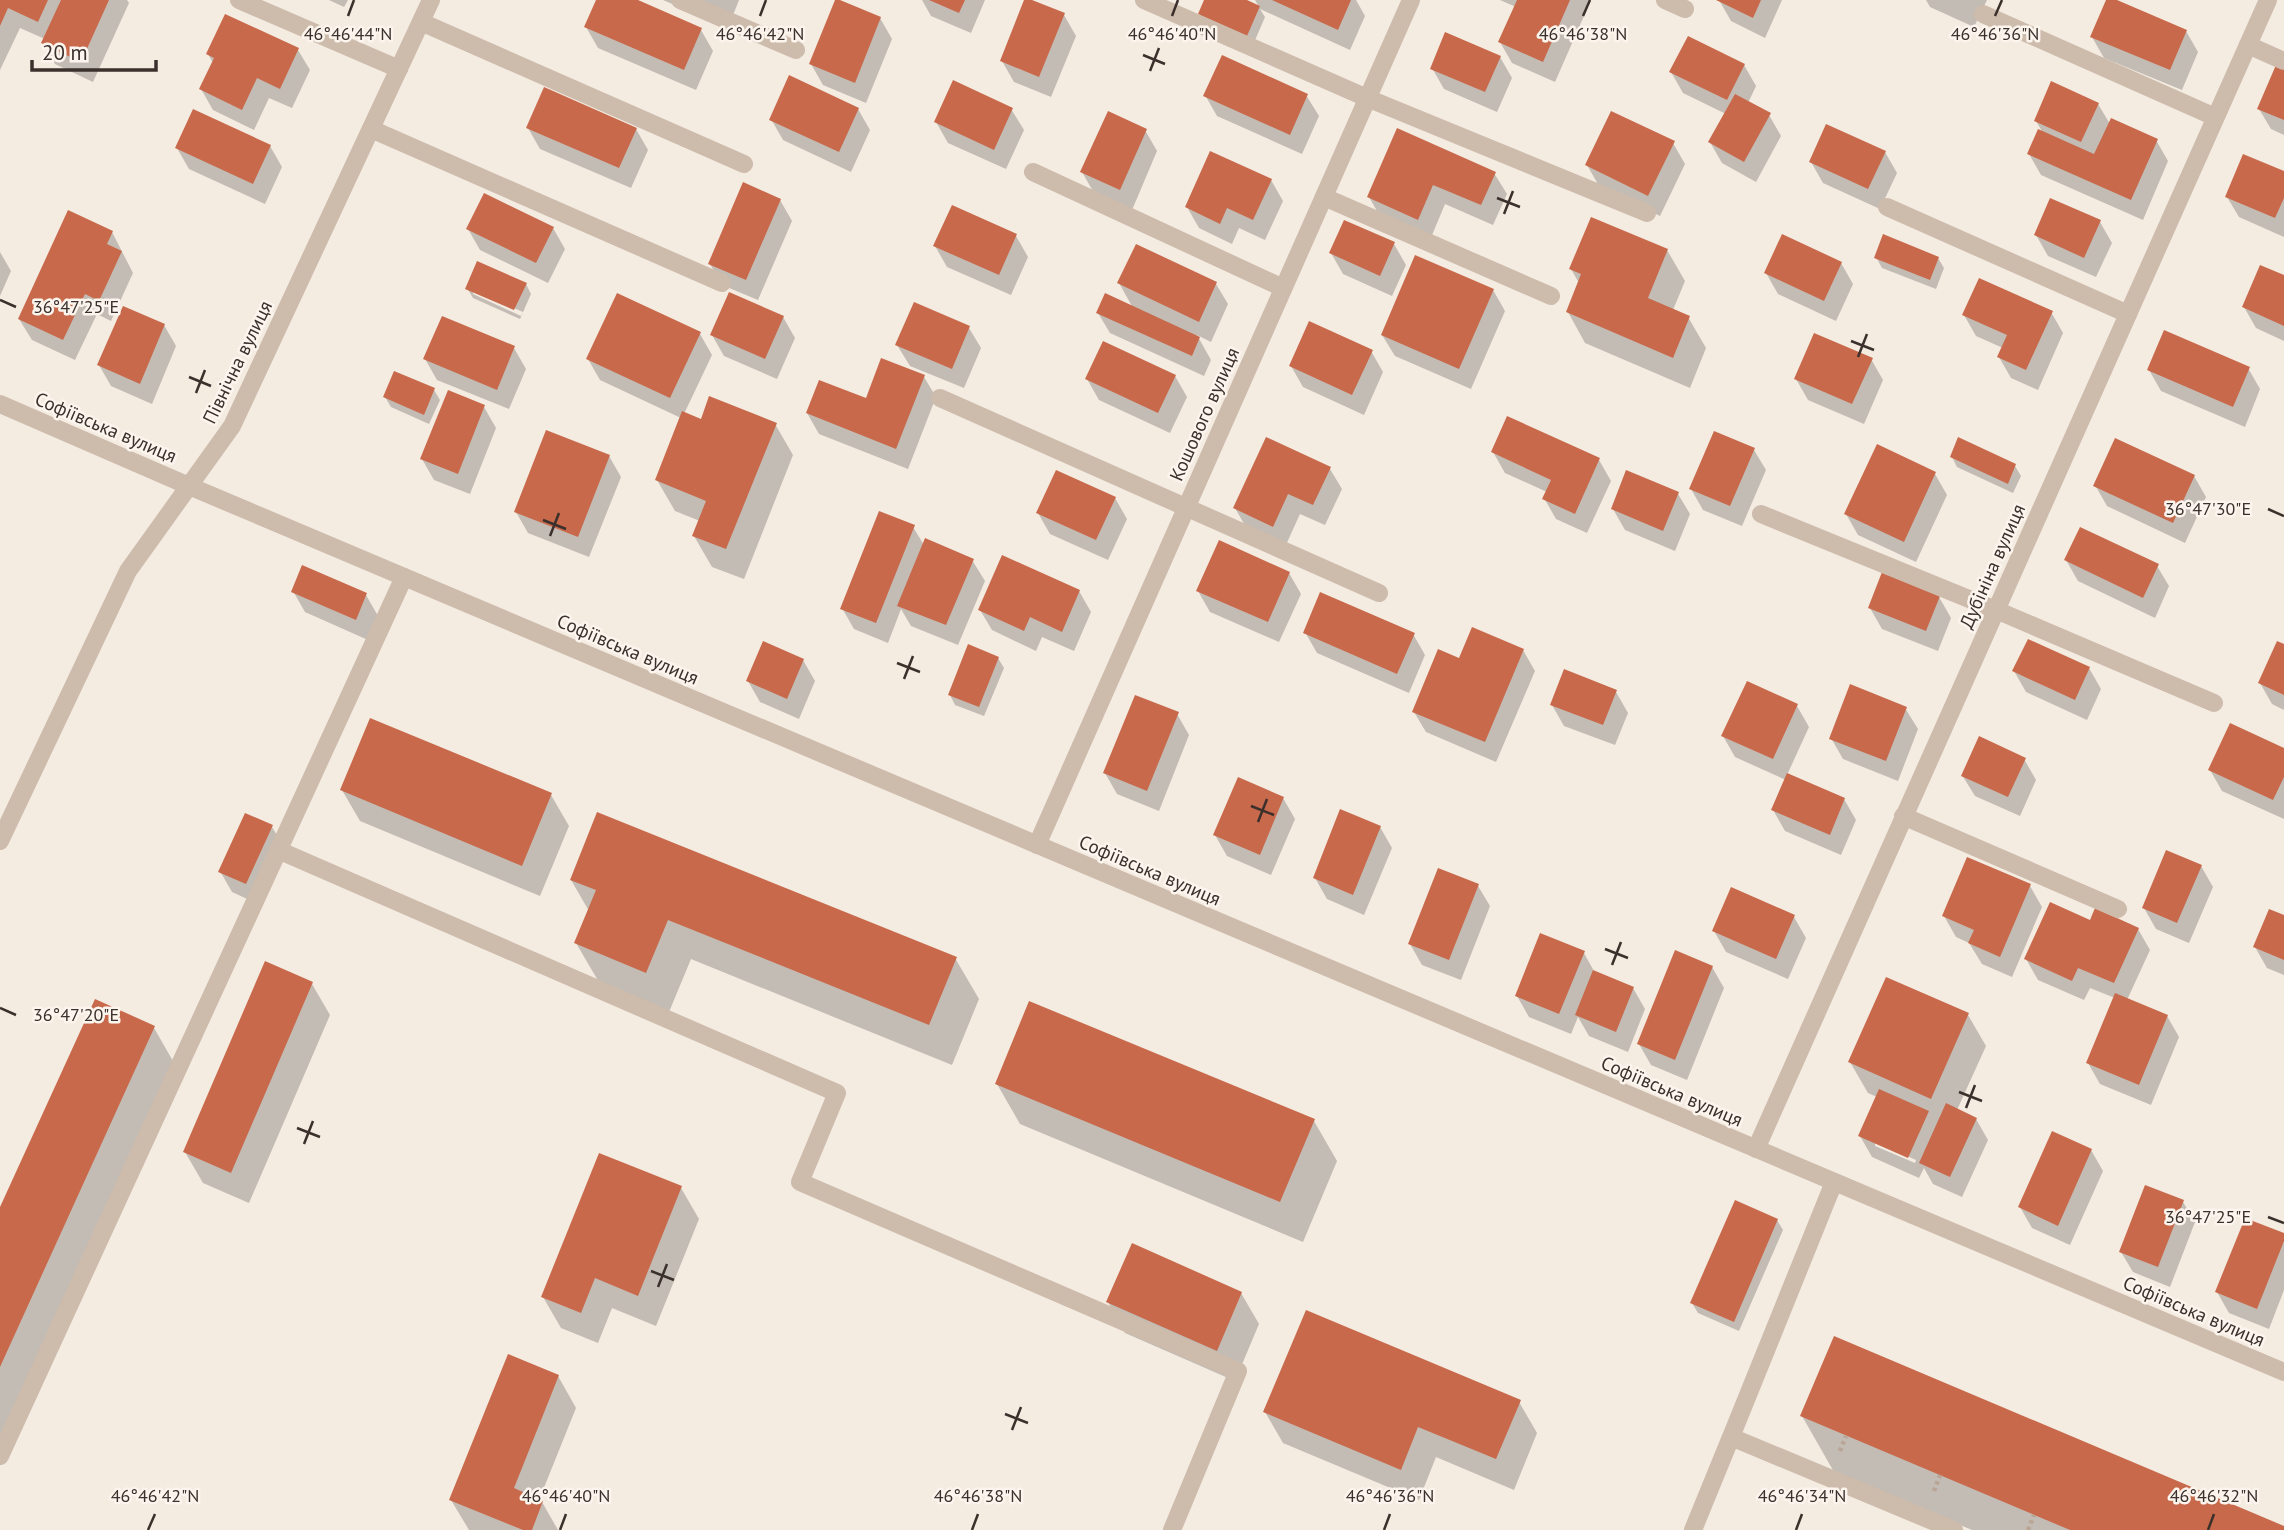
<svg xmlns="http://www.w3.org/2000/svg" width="2284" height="1530" viewBox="0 0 2284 1530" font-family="'PT Sans',sans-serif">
	<rect width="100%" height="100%" fill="#f4ebe1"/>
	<path fill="#0003" fill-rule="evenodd" d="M0 0H61L62 2 63 0H127L129 3 93 82 55 64 43 43 45 39 20 28 0 70Z
		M329 0H348L344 7Z
		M598 0H634L701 30 713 51 696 90 598 48 586 27Z
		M663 0H739L728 28Z
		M922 0H985L971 33 931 16Z
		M1026 0 1064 15 1076 36 1051 97 1014 82 1002 61Z
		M1206 0H1243L1259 7 1255 0H1356L1365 16 1350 50 1260 9 1265 17 1253 45 1206 24 1200 14Z
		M1500 0H1591L1555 82 1512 63 1500 42 1516 7Z
		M1719 0H1782L1765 38 1731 21Z
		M1926 0H1987L1974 27 1930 7Z
		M2108 0 2186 31 2198 52 2182 90 2104 58 2092 37Z
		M880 18 892 39 866 103 823 85 811 64Z
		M298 50 310 70 292 108 269 98 254 130 213 110 201 89 213 63 208 54Z
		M1500 57 1512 78 1497 112 1444 89 1432 68Z
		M1744 65 1756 86 1748 103 1769 115 1781 136 1756 182 1722 163 1710 142 1726 114 1683 93 1671 72Z
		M2284 71V135L2271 129 2259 109Z
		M1205 95H1306L1319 116 1302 154 1217 116Z
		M2098 104 2110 124 2156 140 2168 161 2143 220 2041 175 2029 154 2043 133 2036 121Z
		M858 109 870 130 851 172 783 140 771 119Z
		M1011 109 1024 130 1006 169 948 143 936 122Z
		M528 128 636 129 648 150 631 188 540 149Z
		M1145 130 1157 151 1132 210 1094 193 1082 172Z
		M1673 143 1685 164 1660 216 1599 186 1587 165Z
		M270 146 282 167 265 204 189 169 177 148Z
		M1885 152 1897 173 1880 209 1823 183 1811 162Z
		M1494 173 1507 194 1493 225 1445 204 1430 240 1381 218 1369 197Z
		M2284 173V237L2239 217 2227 197Z
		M1271 180 1283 201 1265 240 1239 228 1232 244 1199 228 1187 207Z
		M780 200 792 221 758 300 722 285 710 264Z
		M2100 222 2112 243 2096 277 2048 256 2036 235Z
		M553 228 565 249 548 283 480 250 468 229Z
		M112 232 133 273 111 321 97 314 75 360 32 340 19 319Z
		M1016 236 1028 257 1011 295 947 267 935 246Z
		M1394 244 1406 265 1392 296 1343 274 1331 253Z
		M1667 250 1685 281 1673 310 1688 317 1706 348 1690 388 1585 343 1568 312 1579 283 1571 269Z
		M0 252 11 271 0 296Z
		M1876 257 1938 258 1944 268 1936 289 1882 268Z
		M1841 263 1853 284 1836 321 1778 294 1766 273Z
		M2284 277V341L2256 328 2244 307Z
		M1119 283 1216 284 1228 304 1211 342 1197 335 1211 360 1204 376 1110 333 1098 313 1133 308Z
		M526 284 531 294 520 319 473 298 467 288ZM473 290 523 312 521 316 473 294Z
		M1493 290 1505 311 1471 389 1395 356 1382 335Z
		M2051 312 2063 333 2038 390 2011 378 1999 357 2003 348 1976 336 1964 315Z
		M783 317 795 338 777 379 724 356 712 335Z
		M164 325 176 346 152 404 111 386 99 365Z
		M969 328 981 348 964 388 910 366 897 345Z
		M700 334 712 355 684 414 702 421 775 424 793 455 744 579 712 567 694 536 700 521 675 511 657 480 681 418 600 380 588 359Z
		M514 348 526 369 509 409 437 380 425 359Z
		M1371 351 1383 372 1364 415 1303 387 1291 366Z
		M1871 359 1883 380 1864 424 1808 400 1796 379Z
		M2248 368 2260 389 2245 427 2161 391 2149 370Z
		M1175 376 1187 397 1170 433 1099 400 1087 379Z
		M924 377 936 397 908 469 819 434 807 413 867 400Z
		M434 390 440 400 429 424 391 407 385 397Z
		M484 407 496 428 470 494 434 480 422 459Z
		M1959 440 2015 466 2021 476 2013 493 1957 467 1952 457Z
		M1754 450 1766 470 1742 526 1703 510 1691 489Z
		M1493 452 1599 460 1611 481 1587 533 1556 519 1544 498 1547 492 1505 473Z
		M609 456 621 477 589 557 528 533 516 512Z
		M1330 469 1342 489 1325 525 1300 514 1285 547 1247 529 1235 508Z
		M1935 474 1947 495 1916 562 1858 535 1846 514Z
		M2194 476 2206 497 2185 543 2107 506 2095 485Z
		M1678 494 1690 514 1675 551 1625 530 1613 509Z
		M1115 498 1127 519 1108 560 1050 534 1038 513Z
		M913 527 924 545 972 560 985 581 958 645 911 626 901 609 888 643 854 629 842 608Z
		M2066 560 2157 566 2169 586 2155 618 2078 581Z
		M1289 573 1301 594 1279 642 1210 612 1198 591Z
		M293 591 366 595 378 616 368 640 305 612Z
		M1079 591 1091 612 1074 651 1042 637 1036 651 992 630 980 610Z
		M1939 597 1951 618 1938 651 1882 629 1870 608Z
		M1305 632 1413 634 1425 655 1409 693 1317 653Z
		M2284 646V710L2272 704 2260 683Z
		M1523 650 1535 671 1496 762 1426 732 1414 712 1460 660Z
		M998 658 1004 668 984 716 955 705 950 695Z
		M803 660 815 681 799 719 760 702 748 681Z
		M2089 668 2101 689 2087 720 2026 692 2014 671Z
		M1616 692 1628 713 1615 745 1564 726 1552 705Z
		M1797 706 1809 727 1787 775 1844 799 1856 820 1841 855 1785 831 1773 810 1786 780 1735 757 1723 736Z
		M1905 708 1918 729 1898 781 1843 759 1831 738Z
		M1177 714 1189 735 1159 811 1117 794 1105 773Z
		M2284 750V819L2222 791 2210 770Z
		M2024 759 2036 780 2020 816 1975 796 1962 775Z
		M342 790 551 795 569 826 540 896 360 821Z
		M1283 798 1295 819 1271 875 1227 856 1215 835Z
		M272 827 284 847 258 904 232 892 220 871Z
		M1380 827 1392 848 1364 915 1327 899 1315 878Z
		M2201 866 2213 887 2189 943 2156 929 2144 908Z
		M571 880 955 958 979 999 952 1065 691 959 669 1012 600 984 576 943 589 911Z
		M1478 886 1490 906 1461 980 1422 965 1410 944Z
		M2030 886 2042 907 2012 977 1982 964 1969 943 1956 937 1944 916Z
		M1794 917 1806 938 1788 979 1726 952 1714 931Z
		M2284 917V975L2267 968 2255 947Z
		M2091 922 2138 929 2150 950 2127 1000 2167 1016 2179 1037 2151 1105 2100 1084 2088 1063 2115 998 2090 988 2084 1000 2038 980 2026 959Z
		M1584 953 1595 973 1633 988 1645 1009 1628 1052 1589 1036 1578 1017 1571 1034 1529 1017 1517 996Z
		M1712 967 1724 988 1687 1080 1651 1065 1639 1044Z
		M312 984 330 1015 249 1203 203 1183 185 1152Z
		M1968 1015 1986 1046 1957 1110 1976 1119 1988 1140 1962 1197 1933 1184 1924 1168 1919 1178 1872 1157 1860 1136 1877 1097 1868 1093 1850 1062ZM1875 1142 1916 1160 1915 1163 1875 1146Z
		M154 1028 177 1068 0 1457V1211Z
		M997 1084 1314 1121 1337 1161 1303 1242 1020 1124Z
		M2091 1150 2103 1171 2070 1245 2032 1228 2020 1207Z
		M681 1188 699 1219 656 1326 612 1308 598 1343 561 1328 543 1297Z
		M2183 1202 2195 1222 2170 1287 2133 1272 2121 1252Z
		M1777 1220 1783 1230 1739 1331 1698 1313 1692 1303Z
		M2284 1235V1290L2269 1329 2229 1313 2217 1292Z
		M1241 1293 1259 1324 1235 1381 1125 1333 1108 1302Z
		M558 1376 576 1408 539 1500 542 1502 558 1530H469L451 1500Z
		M1519 1402 1537 1433 1514 1490 1436 1457 1419 1500 1283 1443 1265 1412Z
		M1802 1416 2284 1528V1530H1972L1834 1472Z"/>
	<path fill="#c8694b" d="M0 0H48L38 22 8 8 0 26Z
		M61 0H109L81 62 41 43Z
		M596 0H638L702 28 684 70 584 27Z
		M835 0H840L881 17 855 83 809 64Z
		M929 0H965L959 13Z
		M1024 0H1032L1065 13 1039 77 1000 61Z
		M1204 0H1247L1260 6 1247 36 1198 14Z
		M1272 0H1351L1338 30Z
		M1517 0H1570L1543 62 1498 42Z
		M1716 0H1761L1753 18Z
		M2106 0H2117L2187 30 2170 70 2090 37Z
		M225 14 299 48 280 89 257 78 242 110 199 89 214 58 206 54Z
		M1445 32 1501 56 1485 92 1430 69Z
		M1688 36 1745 64 1727 100 1669 72Z
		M1222 55 1308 94 1290 135 1203 96Z
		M2276 65 2284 69V120L2257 109Z
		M789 75 859 108 839 152 769 120Z
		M953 80 1013 108 994 150 934 122Z
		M2051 81 2099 103 2081 142 2034 121Z
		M544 87 637 128 619 168 526 128Z
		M1735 94 1771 113 1744 162 1708 142Z
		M193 109 271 145 253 184 175 148Z
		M1108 111 1147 129 1120 190 1080 172Z
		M1611 111 1675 141 1648 196 1585 165Z
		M2111 118 2158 139 2131 200 2027 154 2038 129 2094 154Z
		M1826 124 1886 151 1868 189 1809 162Z
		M1397 128 1496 172 1481 205 1433 185 1418 220 1367 197Z
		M1210 151 1272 179 1253 220 1227 208 1220 224 1185 207Z
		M2243 154 2284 171V198L2275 218 2225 197Z
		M743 182 781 199 746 280 708 264Z
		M484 193 554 227 536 263 466 229Z
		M2050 198 2101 220 2084 258 2034 235Z
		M952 205 1017 234 999 275 933 246Z
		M68 210 113 231 107 244 122 251 99 301 85 294 63 340 18 319Z
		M1591 217 1668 249 1648 298 1690 316 1673 358 1566 312 1581 274 1569 269Z
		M1344 220 1395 242 1380 276 1329 253Z
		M1782 234 1842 262 1824 301 1764 273Z
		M1883 234 1939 257 1930 280 1874 258Z
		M1136 244 1217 282 1199 322 1117 283Z
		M1415 255 1494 289 1459 369 1381 335Z
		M477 261 527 283 514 310 465 289Z
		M2260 265 2284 275V326L2242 307Z
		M1979 278 2053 311 2026 370 1997 357 2007 335 1962 315Z
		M729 292 784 316 765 359 710 335Z
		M617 293 701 332 670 398 586 359Z
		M1105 293 1200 337 1192 356 1096 313Z
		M914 302 970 326 952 369 895 345Z
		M123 306 165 324 140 384 97 365Z
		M442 316 515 346 497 390 423 359Z
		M1309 321 1373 350 1352 395 1289 366Z
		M2164 330 2250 367 2233 407 2147 370Z
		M1814 333 1873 358 1852 404 1794 379Z
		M1103 341 1176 375 1158 413 1085 379Z
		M881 358 925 375 896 449 806 413 819 380 866 398Z
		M394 371 435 388 424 415 383 397Z
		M448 390 485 405 458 474 420 459Z
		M709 396 777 423 726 549 692 536 706 501 655 480 682 411 701 419Z
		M1507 416 1600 458 1575 514 1542 499 1551 480 1491 452Z
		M546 430 610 455 578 537 514 512Z
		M1714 431 1755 448 1730 506 1689 489Z
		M1266 437 1331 467 1313 505 1288 494 1273 527 1233 508Z
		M1958 437 2016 464 2008 484 1950 457Z
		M2115 438 2195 475 2173 523 2093 486Z
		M1877 444 1936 472 1904 542 1844 514Z
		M1056 470 1116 497 1096 540 1036 513Z
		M1626 470 1679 492 1663 531 1611 509Z
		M879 511 915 525 876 623 840 609Z
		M2080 527 2159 564 2143 598 2064 560Z
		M925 538 974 559 946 625 897 606Z
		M1219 540 1290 572 1268 622 1196 591Z
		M1002 555 1080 590 1062 632 1030 617 1024 631 978 610Z
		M302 565 367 593 356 620 291 592Z
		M1882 572 1940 596 1926 631 1868 608Z
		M1320 592 1415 633 1397 674 1303 633Z
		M1472 627 1524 649 1485 742 1412 712 1438 649 1459 658Z
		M2028 639 2090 667 2075 700 2012 671Z
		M763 641 804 659 787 699 746 681Z
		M2277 641 2284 644V695L2258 683Z
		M968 644 999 657 979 707 948 695Z
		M1564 669 1617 690 1603 725 1550 705Z
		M1747 681 1798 704 1773 759 1721 736Z
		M1850 684 1907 707 1886 761 1829 739Z
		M1135 695 1179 712 1147 791 1103 773Z
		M370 718 552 793 522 866 340 790Z
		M2230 723 2284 748V777L2273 800 2208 770Z
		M1979 736 2026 758 2008 797 1961 776Z
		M1787 773 1845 798 1830 835 1771 810Z
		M1238 777 1284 797 1260 855 1213 835Z
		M1340 809 1381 826 1353 895 1313 878Z
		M597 812 957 957 929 1025 668 920 646 973 574 943 596 890 570 880Z
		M245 813 273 825 246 884 218 872Z
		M2166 850 2202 865 2177 923 2142 908Z
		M1967 857 2031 884 2000 957 1968 943 1974 930 1942 916Z
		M1438 868 1479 884 1449 960 1408 944Z
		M1731 887 1795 915 1776 959 1712 931Z
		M2050 902 2090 920 2095 908 2139 928 2114 983 2078 968 2072 981 2024 959Z
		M2269 909 2284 915V960L2253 947Z
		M1540 933 1585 951 1559 1014 1515 996Z
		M1675 950 1713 966 1675 1060 1637 1044Z
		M265 961 313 982 231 1173 183 1152Z
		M1593 970 1634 987 1616 1032 1575 1015Z
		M1886 977 1969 1013 1931 1099 1848 1062Z
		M2115 993 2168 1015 2139 1085 2086 1063Z
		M95 999 155 1026 0 1367V1207Z
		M1029 1001 1315 1119 1280 1202 995 1084Z
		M1879 1089 1929 1111 1908 1158 1858 1136Z
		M1946 1103 1977 1118 1950 1177 1919 1163Z
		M2052 1131 2092 1149 2058 1226 2018 1207Z
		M599 1153 682 1186 638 1296 595 1278 581 1313 541 1297Z
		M2145 1185 2184 1200 2158 1267 2119 1252Z
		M1735 1200 1778 1219 1734 1322 1690 1303Z
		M2245 1218 2284 1233V1241L2257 1309 2215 1292Z
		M1132 1243 1242 1292 1217 1351 1106 1302Z
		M1306 1310 1521 1400 1496 1459 1418 1427 1401 1470 1263 1412Z
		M1834 1336 2284 1526V1530H2070L1800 1416Z
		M508 1354 559 1375 514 1488 543 1501 532 1530H523L449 1500Z"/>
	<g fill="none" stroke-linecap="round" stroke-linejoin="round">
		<path stroke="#b9a596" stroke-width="4.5" stroke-dasharray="3.5 3.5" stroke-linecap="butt" d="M1840 1451 1846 1436
			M1934 1491 1940 1475
			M2028 1530 2034 1515"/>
		<path stroke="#cdbbac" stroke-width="18" d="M239 0 399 69
			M680 0 796 50
			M1144 0 1367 98 1647 213
			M1665 0 1685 9
			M1983 14 2215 117
			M421 22 744 164
			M2248 45 2284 61
			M371 129 722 283
			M1033 172 1283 288
			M1324 197 1551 296
			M1887 207 2128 314
			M940 398 1379 593
			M1761 514 1996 610 2214 703
			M1903 816 2118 909
			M278 850 837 1093 800 1182 1238 1371 1172 1530
			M1834 1182 1731 1437 1954 1530
			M0 1456 404 577
			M1693 1530 1731 1437"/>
		<path stroke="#cdbbac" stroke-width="18" d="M0 404 189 486
			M1037 845 1411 0
			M1756 1149 2268 0"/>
		<path stroke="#cdbbac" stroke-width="18" d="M189 486 2284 1372
			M0 841 128 571 232 426 431 0"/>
	</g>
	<path fill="none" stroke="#3b302b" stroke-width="2.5" d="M348 16 354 0M760 16 766 0M1172 16 1178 0M1583 16 1590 0M1995 16 2002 0M1143 55 1165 64M1150 71 1159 48M1497 198 1520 207M1504 214 1513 191M0 300 16 307M1851 341 1874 350M1858 357 1867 334M189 377 211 386M196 393 205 370M2268 509 2284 516M543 520 566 529M550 536 559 513M897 663 920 672M904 679 913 656M1251 806 1274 815M1258 822 1267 799M1605 949 1628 958M1612 965 1621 942M0 1008 16 1015M1959 1092 1982 1101M1966 1108 1975 1085M297 1128 320 1137M304 1144 313 1121M2268 1217 2284 1223M651 1271 674 1280M658 1287 667 1264M1005 1414 1028 1423M1012 1430 1021 1407M148 1530 155 1514M560 1530 566 1514M972 1530 978 1514M1384 1530 1390 1514M1796 1530 1802 1514M2208 1530 2214 1514"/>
	<g text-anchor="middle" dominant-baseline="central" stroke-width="5" stroke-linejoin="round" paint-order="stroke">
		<g font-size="19" fill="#3b302b" stroke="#fbf5ee">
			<text transform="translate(237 362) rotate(-64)">Північна вулиця</text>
			<text transform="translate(1204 414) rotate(-66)">Кошового вулиця</text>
			<text transform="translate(106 427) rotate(23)">Софіївська вулиця</text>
			<text transform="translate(1992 566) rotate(-66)">Дубініна вулиця</text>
			<text transform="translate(628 649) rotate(23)">Софіївська вулиця</text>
			<text transform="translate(1150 870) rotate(23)">Софіївська вулиця</text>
			<text transform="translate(1672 1091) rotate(23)">Софіївська вулиця</text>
			<text transform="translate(2194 1311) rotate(23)">Софіївська вулиця</text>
		</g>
	</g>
	<g font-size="18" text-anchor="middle" fill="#3b302b" stroke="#fbf5ee" stroke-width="5" stroke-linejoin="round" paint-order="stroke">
		<text x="760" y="40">46°46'42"N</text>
		<text x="1172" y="40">46°46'40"N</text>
		<text x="1583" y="40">46°46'38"N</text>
		<text x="1995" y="40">46°46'36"N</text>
		<text x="348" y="40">46°46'44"N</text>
		<text x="76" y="313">36°47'25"E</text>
		<text x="2208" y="515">36°47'30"E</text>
		<text x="76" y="1021">36°47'20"E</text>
		<text x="2208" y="1223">36°47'25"E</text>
		<text x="155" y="1502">46°46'42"N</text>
		<text x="566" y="1502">46°46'40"N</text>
		<text x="978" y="1502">46°46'38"N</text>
		<text x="1390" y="1502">46°46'36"N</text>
		<text x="1802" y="1502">46°46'34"N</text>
		<text x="2214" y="1502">46°46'32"N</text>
	</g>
	<path d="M32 60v10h124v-10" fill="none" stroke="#3b302b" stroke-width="3.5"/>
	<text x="42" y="60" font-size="21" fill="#3b302b" stroke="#fbf5ee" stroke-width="5" paint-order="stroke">20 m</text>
</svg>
